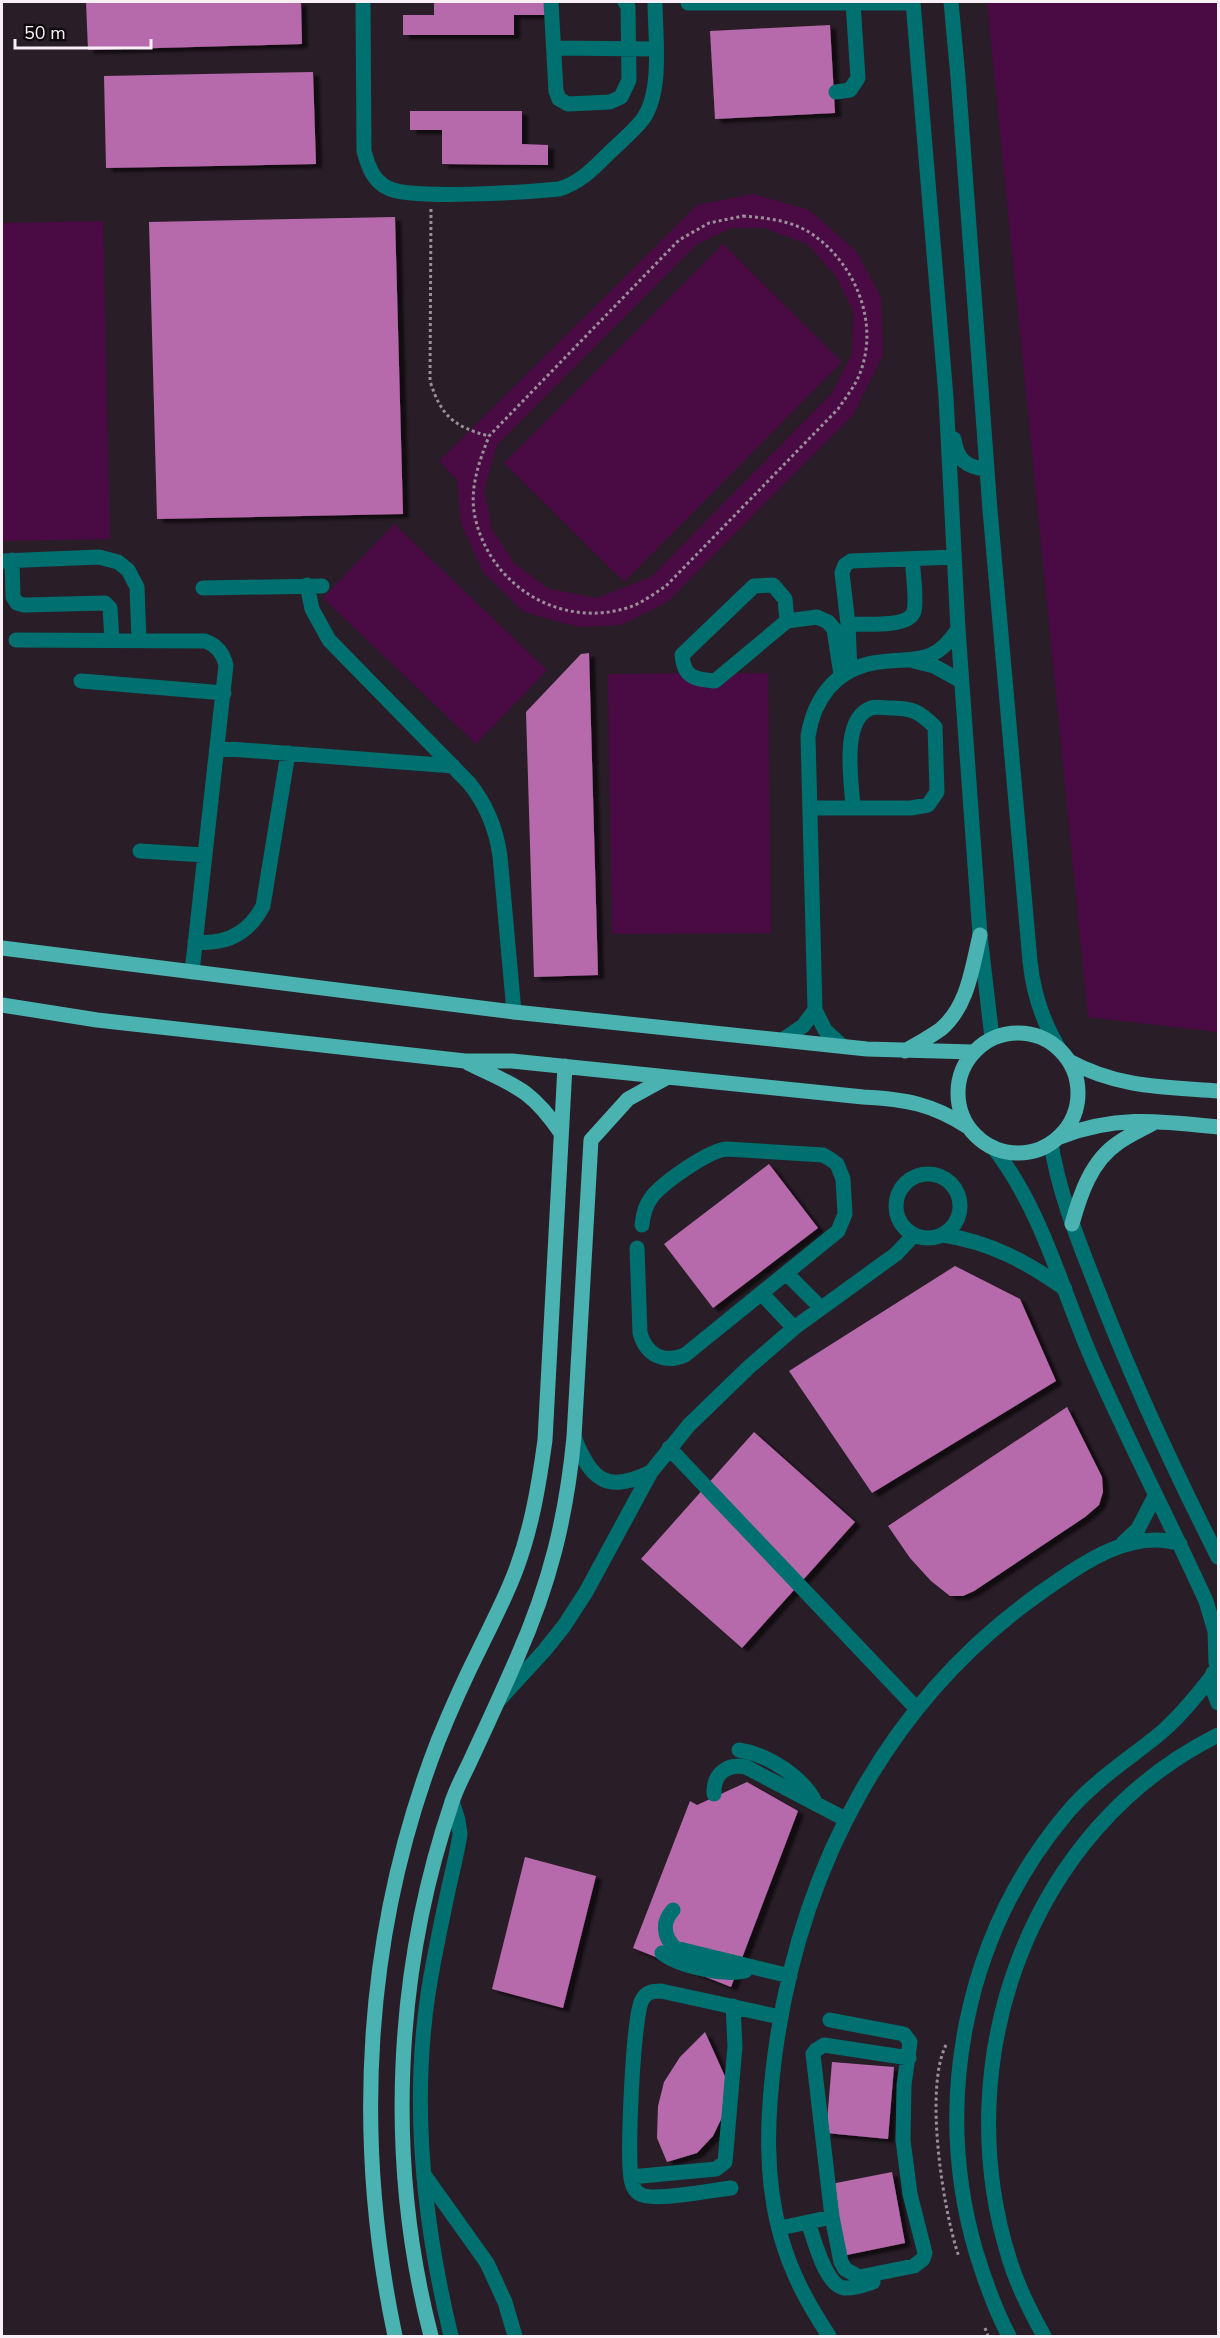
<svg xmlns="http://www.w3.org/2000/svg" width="1220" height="2338" viewBox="0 0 1220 2338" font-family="'Nunito Sans',sans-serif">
	<defs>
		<filter id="shadow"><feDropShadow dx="6" dy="4" stdDeviation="1.5" flood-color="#0009"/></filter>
	</defs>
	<rect width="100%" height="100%" fill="#291d27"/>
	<path fill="#4a0b44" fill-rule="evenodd" d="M987 2H1218V1032L1088 1017Z
		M753 194 809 210 856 251 881 297 883 355 853 415 667 602 621 625 578 627 524 612 483 572 461 524 457 480 439 461 697 205ZM731 228H764L807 244 835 275 853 310 852 354 832 393 651 577 597 598 549 589 514 563 492 529 484 490 497 445 696 245Z
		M103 221 110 539 2 541V223Z
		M723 244 842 362 624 582 504 463Z
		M394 524 547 670 476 744 323 598Z
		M768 673 771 933 612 934 608 674Z"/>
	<path fill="#b66aab" filter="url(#shadow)" d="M86 2H301L302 44 88 50Z
		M434 2H547V15H514V35H403V15H434Z
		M830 25 835 113 715 119 710 31Z
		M313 72 316 164 106 168 104 76Z
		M410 111H522V144L548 145V165L442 164V130H410Z
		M395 217 403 514 157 519 149 222Z
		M589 653 598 975 534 977 526 712 581 654Z
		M769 1164 818 1228 713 1308 664 1244Z
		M955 1266 1020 1299 1056 1381 872 1493 789 1371Z
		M1067 1407 1102 1477 1103 1492 1099 1505 1085 1517 974 1591 963 1596H950L931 1581 910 1558 888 1526Z
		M754 1432 855 1522 742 1648 641 1559Z
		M747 1782 798 1811 731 1987 633 1948 690 1801 697 1805Z
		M525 1857 596 1876 563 2008 492 1989Z
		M705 2032 727 2081 726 2109 713 2136 697 2153 667 2162 657 2138 658 2106 664 2082 680 2057Z
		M832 2062 894 2067 888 2139 826 2133Z
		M892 2172 905 2243 842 2256 831 2184Z"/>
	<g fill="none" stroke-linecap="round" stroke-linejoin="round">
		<path stroke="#9a8f98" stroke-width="3" stroke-dasharray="3 3" stroke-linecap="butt" d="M431 209 430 381C441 416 454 427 489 436
			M743 216C766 218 789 220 809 232 857 263 883 329 856 382 851 391 844 400 838 409L666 586C655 593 642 603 630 607 561 630 490 586 475 517 469 489 479 462 489 436L679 240 709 223Z
			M946 2045C924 2088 943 2211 959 2257
			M985 2328 988 2336"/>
		<path stroke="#006f6f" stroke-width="15" d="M363 2 364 151C368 166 373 181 388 188 411 200 528 192 559 189 579 183 592 170 607 155 619 143 633 132 643 119 663 91 655 35 655 2
			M551 2 556 91 559 99 568 104 610 102 621 97 629 80 628 7 625 2
			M913 2 946 397 958 629 980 935 992 1038
			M951 2 958 77 990 510 1030 961C1033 992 1042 1020 1058 1047
			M688 3H913
			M554 48 655 49
			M836 92 850 90 858 78 853 3
			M954 439C957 459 966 468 987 469
			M12 560 13 597 17 603 24 605 105 603 110 608 112 640
			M2 561 99 557 118 562 128 570 137 587 139 641
			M307 585 312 609 329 640 469 783C487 805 496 828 500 856L514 1012
			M203 588 322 586
			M787 621 785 599 773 585 754 586 682 655C684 679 696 679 715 681L787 621 817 617 828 622 834 629 841 675
			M848 624C863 624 910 628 914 611 917 600 913 571 912 559
			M16 640 205 641C217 645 223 653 226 665L192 972
			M914 661 934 666 961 681
			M850 671 848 624 842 573 845 565 851 561 954 557
			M81 681 224 693
			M217 748 453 766
			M810 808H911L928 805 937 792 935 727C919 711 912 708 890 708 885 708 876 706 871 708 840 719 852 783 853 808
			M140 851 204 855
			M195 942C226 945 249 933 263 906L288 753
			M784 1039 803 1026 815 1010
			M841 1045 825 1030 815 1010 808 736C814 699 835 670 873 663 912 656 932 669 958 629
			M1051 1143C1059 1195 1079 1242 1098 1291 1133 1382 1174 1470 1218 1557
			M993 1147C1044 1213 1061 1290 1095 1366 1130 1445 1170 1522 1206 1601L1215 1631 1216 1663
			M896 1206a32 32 0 1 1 64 0a32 32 0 1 1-64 0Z
			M943 1235C990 1242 1027 1262 1065 1289
			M637 1248 640 1333C646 1355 664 1364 685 1355L838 1231 845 1214 843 1179 837 1164 830 1159 823 1155 727 1149C709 1150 662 1183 651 1198 645 1206 643 1215 642 1225
			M787 1274 821 1308
			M762 1294 794 1328
			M574 1437C591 1480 606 1494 651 1472
			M669 1448 917 1709
			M1123 1543 1138 1529 1155 1496
			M1213 1673 1212 1687 1218 1703
			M500 1699 544 1651 564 1626 586 1592 651 1472 689 1425 749 1367 794 1328 896 1254 914 1235
			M739 1750C767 1754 805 1778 816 1804
			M714 1794C713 1774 727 1763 746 1767L845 1819
			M673 1910C662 1922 663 1936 675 1948L790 1976
			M662 1953C679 1966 723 1976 745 1971
			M830 2020 904 2034 910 2042 904 2085 903 2140 910 2194 925 2253 923 2259 914 2266 859 2277 845 2269 841 2262 832 2217 813 2054 816 2050 824 2045 909 2058
			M425 2176 487 2263 505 2302 515 2336
			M631 2177 716 2169 725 2162 735 2046 733 2006
			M731 2188C714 2190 651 2202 640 2194 636 2192 633 2187 632 2183 626 2165 633 2016 642 2000 646 1992 653 1991 661 1991L780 2017
			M808 2222C814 2239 825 2285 844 2288 854 2289 864 2285 873 2282
			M780 2228 832 2217
			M451 2336C424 2225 411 2108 428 1994 433 1961 440 1929 447 1896 451 1876 457 1855 460 1834L458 1820 452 1801
			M829 2336C808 2304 792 2275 781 2237 764 2177 767 2115 775 2054 800 1868 888 1699 1043 1591 1082 1564 1131 1528 1180 1544
			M1009 2336C995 2310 985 2281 976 2252 932 2101 965 1934 1067 1813 1093 1782 1126 1761 1157 1736 1178 1719 1195 1698 1212 1676
			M1044 2336C1030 2311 1017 2285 1009 2258 947 2060 1029 1829 1218 1735"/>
		<path stroke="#4ab3b1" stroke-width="15" d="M2 948 514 1012 867 1049 973 1052
			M2 1005 97 1020 465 1061H512L863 1097C906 1099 932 1104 968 1127
			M958 1093a60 60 0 1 1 120 0a60 60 0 1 1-120 0Z
			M905 1051C917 1044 930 1037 941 1029 968 1006 972 968 980 935
			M1069 1061C1119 1088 1163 1087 1218 1091
			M468 1063C515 1086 530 1088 561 1133
			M1060 1137C1117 1115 1159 1121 1218 1127
			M1072 1224C1080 1195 1091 1161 1118 1143 1129 1135 1143 1129 1155 1122
			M395 2336C353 2137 364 1932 438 1741 451 1709 465 1678 480 1648 493 1621 507 1595 517 1567 532 1526 539 1484 545 1440L565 1066
			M431 2336C386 2162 394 1973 452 1802 457 1786 466 1771 473 1755 488 1723 503 1690 517 1658 550 1583 566 1519 574 1437L591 1140 628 1099 668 1077"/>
	</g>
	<rect width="1220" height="2338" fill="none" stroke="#f9f0f7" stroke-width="6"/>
	<path d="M15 39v9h136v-9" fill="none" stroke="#f9f0f7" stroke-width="3"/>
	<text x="24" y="39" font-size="18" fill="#f9f0f7" stroke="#0e090d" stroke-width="4.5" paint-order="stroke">50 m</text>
</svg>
